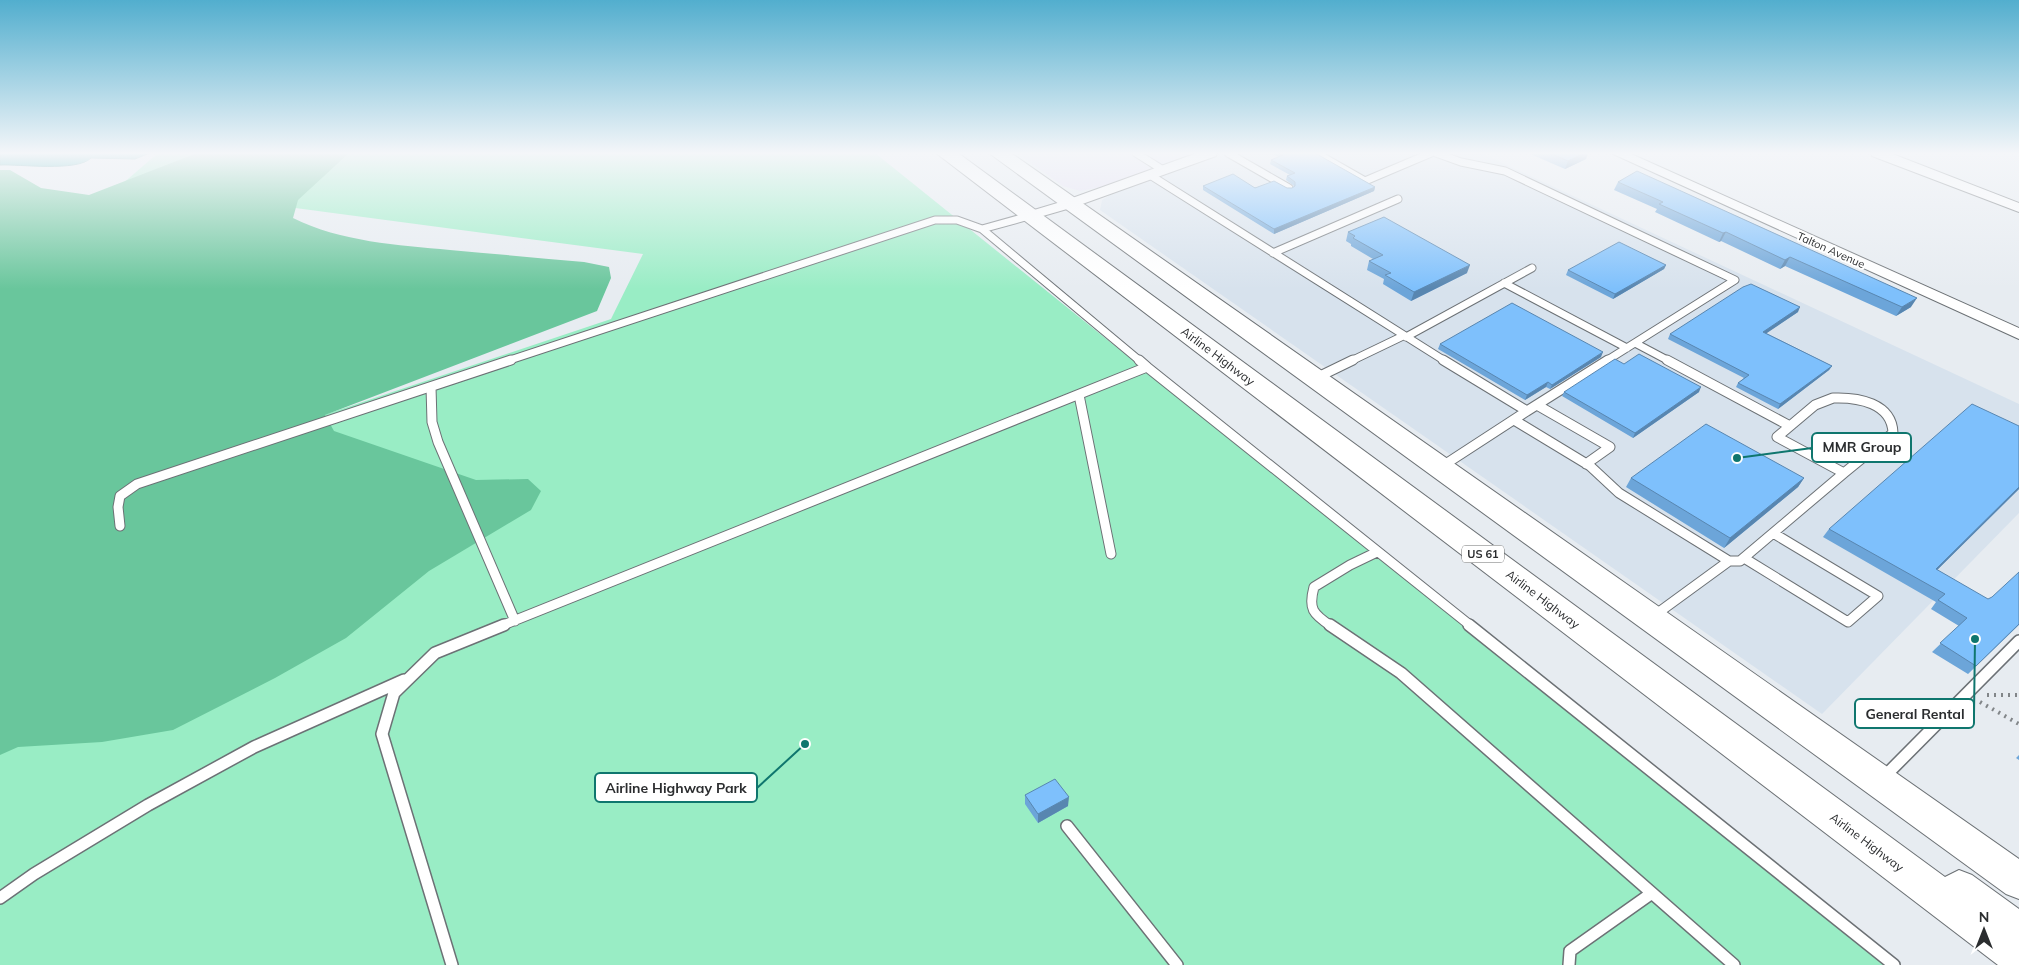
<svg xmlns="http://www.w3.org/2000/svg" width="2019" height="965" viewBox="0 0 2019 965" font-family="Mulish,sans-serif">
	<rect width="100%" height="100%" fill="#e7ecf1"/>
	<path fill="#d7e2ed" d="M1224 153H1481L2019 404V513L1822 714 1100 210 1102 200 1110 195Z"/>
	<path fill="#e3def4" d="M1017 153H1197L1101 187 1080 191 1063 186Z"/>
	<path fill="#99edc5" d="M158 153H875L1885 965H0V523L611 319 643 254 121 185Z"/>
	<path fill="#69c69c" d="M197 153H349L298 200 293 218C341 242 398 245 450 250 495 254 539 258 584 262L609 267 611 278 597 311 325 415 334 431 476 480 528 479 541 491 531 510 429 571 346 638 275 678 173 730 102 742 18 747 0 755V170H10L41 188 89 195Z"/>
	<path fill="#11a5a8" stroke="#198184" d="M0 153H150L135 159 91 158C77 172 20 164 0 165Z"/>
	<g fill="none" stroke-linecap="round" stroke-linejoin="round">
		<g stroke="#6c7175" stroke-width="9">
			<path id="service-far2" d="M1136 153 1163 170
				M1228 153 1289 188
				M1316 153 1365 181 1431 153
				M1436 153 1461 162 1505 171 1735 280 1606 361
				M1150 175 1445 361
				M1029 216 982 229 1140 361
				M1273 253 1398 199
				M1504 283 1627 348
				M1406 337 1532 268
				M1635 343 1669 361
				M507 361 935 220H957L982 229
				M1351 361 1403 336"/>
		</g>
		<g stroke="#6c7175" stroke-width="11">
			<path id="service-far1" d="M1667 360 1790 426
				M1147 367 1471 626
				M1316 378 1353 360
				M431 387 432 422 438 442 515 621
				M1079 395 1111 554
				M1833 398C1858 397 1892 403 1893 433L1844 473 1777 437 1815 405Z
				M1537 405 1610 447 1586 464
				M1527 411 1608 360
				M1514 420 1590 466 1619 493 1729 561 1655 615
				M1441 467 1527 411 1443 360
				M120 526 118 507 120 496 137 484 511 360
				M1744 558 1848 622 1878 596 1773 533
				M1729 561H1740L1844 473
				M501 626 1147 367 1139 360
				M1331 626C1313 614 1308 609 1314 587L1350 565 1377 552"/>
		</g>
		<g stroke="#6c7175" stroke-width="14">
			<path id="service" d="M1330 625 1401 673 1734 965
				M1469 625 1894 965
				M1883 778 2019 641
				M1067 826 1177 965
				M0 898 34 874 148 805 254 747 404 680
				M452 965 382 734 394 693 435 653 504 625
				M1569 965 1570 951 1652 893"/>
		</g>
		<g stroke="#6c7175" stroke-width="2">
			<path id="minor" d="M1197 153H1217L1216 156 1074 207 1029 220 1024 219 1022 216 1024 213 1064 201Z
				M1611 153H1629L2019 328V339Z
				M1871 153H1890L2019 203V212L1872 156Z"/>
		</g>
		<g stroke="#6c7175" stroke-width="2">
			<path id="trunk" d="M936 153H958L1945 877 1959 870 1972 875 2019 909V965H1998Z
				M989 153H1011L2019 859V899L2006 894Z"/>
		</g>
		<path stroke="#828689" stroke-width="4" stroke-dasharray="2 5" stroke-linecap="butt" d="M1987 695H2019
			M1980 702 2019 724"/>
		<use href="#service-far2" stroke="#fff" stroke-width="7"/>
		<use href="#service-far1" stroke="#fff" stroke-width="9"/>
		<use href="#service" stroke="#fff" stroke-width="11"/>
		<use href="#minor" fill="#fff" fill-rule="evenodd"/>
		<use href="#trunk" fill="#fff" fill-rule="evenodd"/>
	</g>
	<path fill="#6ca5d9" d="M1271 153H1315L1375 187 1374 191 1274 234 1203 190V186L1292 188 1294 186 1286 180 1287 176 1290 175 1270 164 1271 160 1278 157Z
		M1528 153H1588L1586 159 1565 169Z
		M1618 182 1911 307 1896 316 1785 266 1780 269 1721 241 1719 242 1655 212 1657 209 1614 190Z
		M1348 232 1467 273 1411 301 1383 284 1384 279 1367 270 1369 261 1373 259 1351 246V244L1346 241Z
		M1666 265 1664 269 1613 299 1566 275 1568 270Z
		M1798 312 1766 333 1832 366 1829 370 1778 409 1736 387 1738 383 1744 378 1668 339 1670 334Z
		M1440 344 1601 357 1550 389 1546 387 1525 400 1438 349Z
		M1624 364 1699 392 1633 438 1562 396 1564 392Z
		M1631 478H1804L1798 487 1724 548 1626 487Z
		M2019 489 1937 570 2019 625 1968 674 1932 652 1959 626 1931 609 1936 602 1823 537 1829 529Z
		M2019 755V760L2016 758Z
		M1025 795 1068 806 1038 823 1025 804Z"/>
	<path fill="#5886b0" d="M1584 153H1588L1586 159 1565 169 1568 161Z
		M1375 187 1374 191 1274 234V229Z
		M1726 232 1721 241 1719 242 1723 233Z
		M1790 257 1785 266 1780 269 1785 260Z
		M1470 265 1467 273 1411 301 1414 292Z
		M1666 265 1664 269 1613 299 1615 294Z
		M1917 298 1911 307 1896 316 1902 307Z
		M1800 307 1798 312 1761 337 1763 332Z
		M1603 352 1601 357 1550 389 1552 385Z
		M1832 366 1829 370 1778 409 1780 404Z
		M1548 382 1546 387 1525 400 1527 395Z
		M1701 387 1699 392 1633 438 1635 433Z
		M1804 478 1798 487 1724 548 1730 538Z
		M2019 487V489L1929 578 1936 569Z
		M1069 797 1068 806 1038 823V814Z"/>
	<path fill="#7ec0fc" stroke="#5886b0" d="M1279 153H1315L1375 187 1274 229 1203 186 1233 174 1255 188 1274 181 1287 188H1292L1295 186V182L1287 176 1295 173 1271 160 1283 155Z
		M1550 153H1584L1568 161Z
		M1637 171 1917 298 1902 307 1790 257 1785 260 1726 232 1723 233 1659 204 1663 202 1618 182Z
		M1384 217 1470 265 1414 292 1385 275 1391 273 1369 261 1383 255 1353 238 1355 236 1348 232Z
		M1619 242 1666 265 1615 294 1568 270Z
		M1751 284 1800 307 1763 332 1832 366 1780 404 1738 383 1749 375 1670 334 1743 287Z
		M1512 303 1603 352 1552 385 1548 382 1527 395 1440 344Z
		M1639 354 1701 387 1635 433 1564 392 1615 359 1624 364Z
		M1972 404 2019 426V487L1936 569 1988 599 1992 597 2019 572V624L1976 666 1940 643 1967 618 1938 600 1945 594 1829 529Z
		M1706 424 1804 478 1730 538 1631 478Z
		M1055 779 1069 797 1038 814 1025 795Z"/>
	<linearGradient id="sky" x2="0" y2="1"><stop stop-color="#52aece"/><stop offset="0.53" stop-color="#f4f6f9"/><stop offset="1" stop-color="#f4f6f9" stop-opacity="0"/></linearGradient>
	<rect width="2019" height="289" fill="url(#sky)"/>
	<g text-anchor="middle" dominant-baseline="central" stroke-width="4" stroke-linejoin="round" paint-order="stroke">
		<g font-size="11" fill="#2b2d2f" stroke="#fff">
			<text transform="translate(1831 250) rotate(24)">Talton Avenue</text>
		</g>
		<rect fill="#fff" stroke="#6b6c6d" stroke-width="1" x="1462" y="545.5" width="42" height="17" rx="4"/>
		<g font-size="11" font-weight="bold" fill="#2b2d2f">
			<text x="1483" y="554">US 61</text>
		</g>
		<g font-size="12" fill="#2b2d2f" stroke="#fff">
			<text transform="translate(1218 356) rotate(37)">Airline Highway</text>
			<text transform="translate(1543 599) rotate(37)">Airline Highway</text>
			<text transform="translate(1867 842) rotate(37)">Airline Highway</text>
		</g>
	</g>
	<path fill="none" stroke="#0f766e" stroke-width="2" d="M1737 458L1812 448M1975 639L1974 714M805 744L757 788"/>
	<g fill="#0f766e" stroke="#fff" stroke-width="2">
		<circle cx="1737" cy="458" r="5"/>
		<circle cx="1975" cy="639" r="5"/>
		<circle cx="805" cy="744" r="5"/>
	</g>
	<g fill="#fff" stroke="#0f766e" stroke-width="2">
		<rect x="1812" y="433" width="99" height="29" rx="5"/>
		<rect x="1855" y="699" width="119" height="29" rx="5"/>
		<rect x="595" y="773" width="162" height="29" rx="5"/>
	</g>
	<g font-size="14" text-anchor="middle" font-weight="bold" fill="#2b2d2f">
		<text x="1862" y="452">MMR Group</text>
		<text x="1915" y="719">General Rental</text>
		<text x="676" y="793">Airline Highway Park</text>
	</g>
	<g transform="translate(1984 930)" stroke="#ffffff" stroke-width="4" paint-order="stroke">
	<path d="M0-4L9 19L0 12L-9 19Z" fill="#2b2d2f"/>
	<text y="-8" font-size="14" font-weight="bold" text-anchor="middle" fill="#2b2d2f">N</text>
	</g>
</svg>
